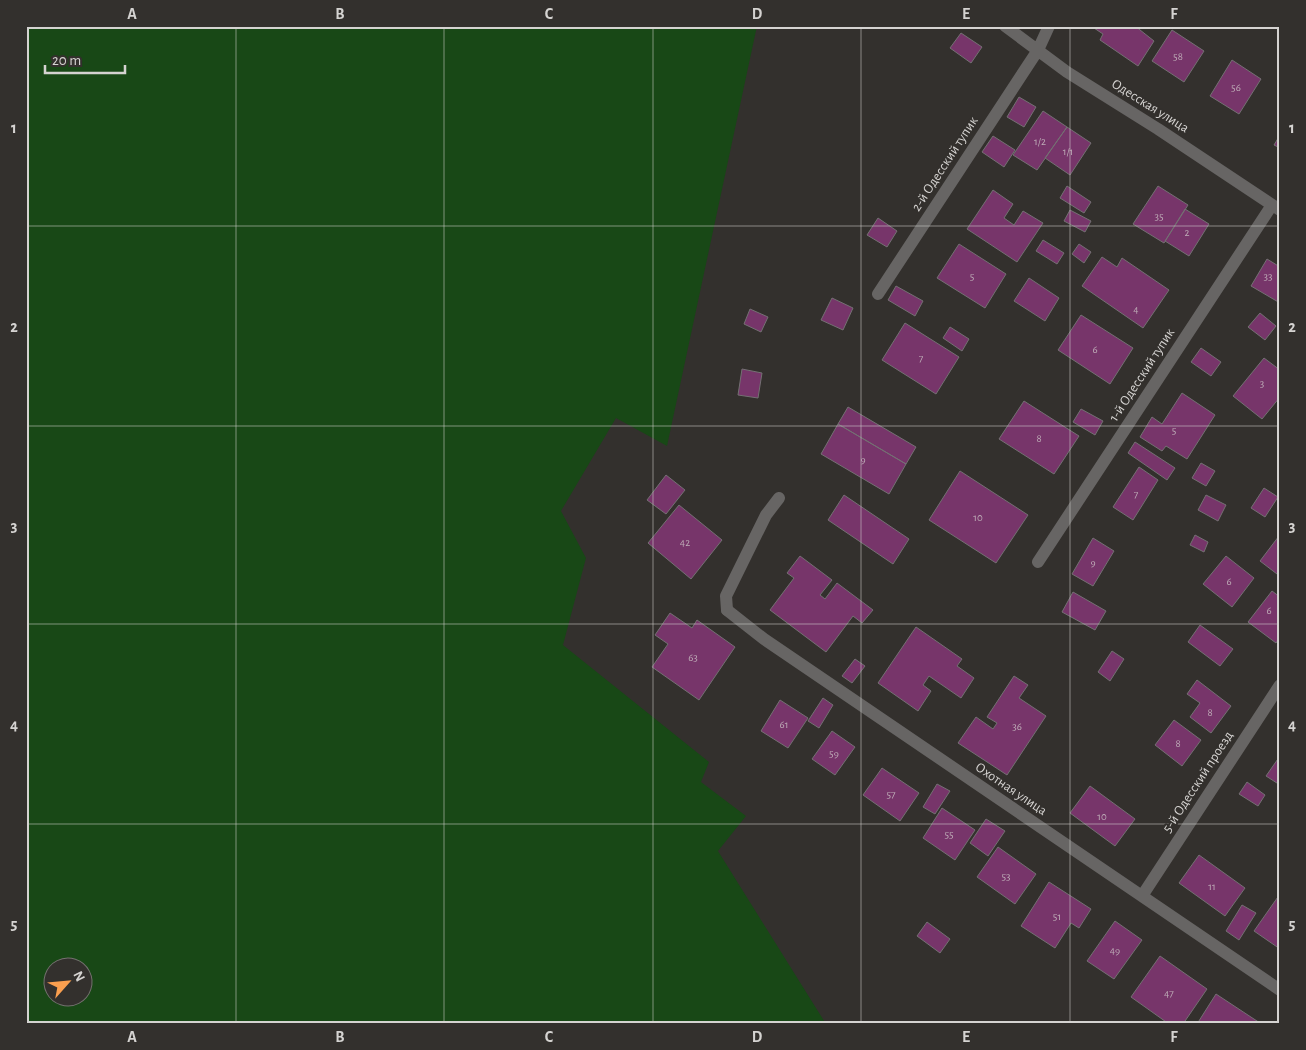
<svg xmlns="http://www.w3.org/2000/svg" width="1306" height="1050" viewBox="0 0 1306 1050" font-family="'Alegreya Sans',sans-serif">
	<rect width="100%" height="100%" fill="#33302d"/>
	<path fill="#184816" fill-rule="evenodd" d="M26 26H757L667 446 616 418 561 511 586 558 563 645 709 762 701 782 746 816 718 851 826 1024H26ZM52 968H82V998H52Z"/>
	<path fill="#77356a" stroke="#747073" d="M1091 26H1135L1154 41 1138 66 1100 40 1103 34Z
		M1172 30 1204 51 1184 82 1152 61Z
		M961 33 982 47 971 63 950 48Z
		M1232 60 1261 79 1239 114 1210 96Z
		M1019 97 1036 107 1024 127 1007 117Z
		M1043 111 1067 127 1037 170 1013 155Z
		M1067 127 1091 143 1070 175 1045 158Z
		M1280 135V148L1274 145Z
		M993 136 1015 150 1004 167 982 152Z
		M1067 186 1091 202 1084 213 1060 198Z
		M1158 186 1188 205 1164 243 1133 224Z
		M993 190 1013 204 1004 218 1014 225 1023 211 1043 223 1017 262 967 229Z
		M1185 209 1209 224 1189 256 1165 241Z
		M1070 210 1091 221 1085 232 1064 221Z
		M878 218 897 231 887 247 867 235Z
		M1043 240 1064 253 1057 264 1036 251Z
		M959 244 1006 274 985 308 937 278Z
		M1079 244 1091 252 1084 263 1072 254Z
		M1102 257 1117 267 1122 258 1169 290 1143 328 1082 286Z
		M1267 259 1280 267V303L1251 286Z
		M1029 278 1059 298 1045 321 1014 301Z
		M896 286 923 301 915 316 888 300Z
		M832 298 853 308 843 330 821 320Z
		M750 309 768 317 761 332 744 324Z
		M1260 313 1276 326 1265 340 1248 327Z
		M1081 315 1133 348 1110 384 1058 350Z
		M905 323 959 357 936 394 882 360Z
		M950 327 969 339 962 351 943 338Z
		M1201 348 1221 362 1211 376 1191 362Z
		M1264 358 1280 370V397L1262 419 1233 396Z
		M742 369 762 373 758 398 738 395Z
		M1182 393 1215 415 1187 459 1166 446 1162 451 1140 437 1152 417 1162 424Z
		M1024 401 1079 436 1054 474 999 439Z
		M848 407 916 447 906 464 838 424Z
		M1081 409 1103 421 1095 435 1073 422Z
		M838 424 906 464 889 494 821 454Z
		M1135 442 1175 468 1167 480 1128 453Z
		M1201 463 1215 471 1206 486 1192 478Z
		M1139 467 1158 480 1133 520 1113 507Z
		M960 471 1028 515 996 563 929 520Z
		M666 475 685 490 666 514 647 500Z
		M1264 488 1278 497 1265 517 1251 508Z
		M844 495 909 539 893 564 828 520Z
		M1206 495 1226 505 1218 521 1198 510Z
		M679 505 722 540 691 579 648 543Z
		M1195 535 1208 542 1204 552 1190 545Z
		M1279 536 1280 570 1277 574 1260 561Z
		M1093 538 1114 551 1093 586 1072 574Z
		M800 556 832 580 820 595 825 599 837 583 873 610 862 623 853 616 826 652 770 610 794 578 787 573Z
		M1226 556 1254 578 1232 607 1203 584Z
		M1272 591 1280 597V637L1276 643 1248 622Z
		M1073 592 1106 611 1095 630 1062 612Z
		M670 613 692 628 697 620 735 647 699 700 652 667 668 644 655 635Z
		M1200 625 1233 649 1220 666 1188 642Z
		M916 627 962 659 957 666 974 678 961 698 929 676 923 685 931 691 918 711 878 683Z
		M1112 651 1124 659 1110 681 1098 672Z
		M855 659 865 666 852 683 842 676Z
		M1014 676 1028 685 1019 698 1046 716 1007 775 958 743 976 717 993 729 997 723 987 717Z
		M1197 680 1231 706 1211 733 1190 717 1200 703 1187 694Z
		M823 698 833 705 819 728 808 721Z
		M780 700 808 718 788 748 761 731Z
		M1174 720 1201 740 1182 766 1155 745Z
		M832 731 855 747 835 775 812 759Z
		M1280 756V785L1266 776Z
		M882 768 919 793 900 821 863 795Z
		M1247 782 1265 795 1258 806 1239 794Z
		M937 784 950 791 935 814 923 807Z
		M1090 786 1135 819 1115 846 1070 813Z
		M942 808 975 830 955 860 923 838Z
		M986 819 1005 831 988 856 970 843Z
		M998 847 1036 874 1015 904 977 877Z
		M1199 855 1245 888 1225 916 1179 883Z
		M1049 882 1091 909 1079 928 1071 923 1055 948 1021 926Z
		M1280 894V949L1254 931Z
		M1242 905 1256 913 1239 940 1226 931Z
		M1115 921 1142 940 1114 979 1087 961Z
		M927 922 950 939 940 953 917 936Z
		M1160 956 1207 989 1183 1024H1169L1131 997Z
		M1216 994 1260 1023 1259 1024H1197Z"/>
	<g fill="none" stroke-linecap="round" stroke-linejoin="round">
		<path stroke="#676564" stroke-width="12" d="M727 610 726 596 766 515 779 498"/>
		<path stroke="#676564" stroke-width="12" d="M1005 26 1067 72 1158 129 1280 210
			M878 294 1038 50 1049 26
			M1038 562 1272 205
			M727 610 764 639 1280 990
			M1142 896 1280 685"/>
	</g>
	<path fill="none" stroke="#d5d3d1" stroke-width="1" stroke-opacity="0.55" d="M236 26V1024M444 26V1024M653 26V1024M861 26V1024M1070 26V1024M26 226H1280M26 426H1280M26 624H1280M26 824H1280"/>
	<g text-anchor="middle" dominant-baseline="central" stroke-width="4" stroke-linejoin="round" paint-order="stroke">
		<g font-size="11" fill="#beacb7">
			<text x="1178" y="56">58</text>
			<text x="1236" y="87">56</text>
			<text x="1040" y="141">1/2</text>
			<text x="1068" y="151">1/1</text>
			<text x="1159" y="216">35</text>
			<text x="1187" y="232">2</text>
			<text x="972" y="276">5</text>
			<text x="1268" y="276">33</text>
			<text x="1136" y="309">4</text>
			<text x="1095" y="349">6</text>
			<text x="921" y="358">7</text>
			<text x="1262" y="383">3</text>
			<text x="1174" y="430">5</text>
			<text x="1039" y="438">8</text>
			<text x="863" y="459">9</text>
			<text x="1136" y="494">7</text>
			<text x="978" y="517">10</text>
			<text x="685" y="542">42</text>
			<text x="1093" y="562">9</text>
			<text x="1229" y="581">6</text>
			<text x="1269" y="610">6</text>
			<text x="693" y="657">63</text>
			<text x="1210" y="712">8</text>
			<text x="784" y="724">61</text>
			<text x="1017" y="726">36</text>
			<text x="1178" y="743">8</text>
			<text x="834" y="753">59</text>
			<text x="891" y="794">57</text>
			<text x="1102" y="816">10</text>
			<text x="949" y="834">55</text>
			<text x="1006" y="876">53</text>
			<text x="1212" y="886">11</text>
			<text x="1057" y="916">51</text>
			<text x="1115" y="950">49</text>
			<text x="1169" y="993">47</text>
		</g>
		<g font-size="14" fill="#d5d3d1" stroke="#33302d">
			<text transform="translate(1150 106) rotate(32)">Одесская улица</text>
			<text transform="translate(945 164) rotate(-57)">2-й Одесский тупик</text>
			<text transform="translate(1142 375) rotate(-57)">1-й Одесский тупик</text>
			<text transform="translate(1198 782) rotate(-57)">5-й Одесский проезд</text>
			<text transform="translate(1011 789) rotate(34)">Охотная улица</text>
		</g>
	</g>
	<rect width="1306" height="1050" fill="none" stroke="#33302d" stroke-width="55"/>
	<g transform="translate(68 982) rotate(63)"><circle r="24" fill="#33302d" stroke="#74716f"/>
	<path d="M0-4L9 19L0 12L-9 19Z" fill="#fa9f4f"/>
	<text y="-8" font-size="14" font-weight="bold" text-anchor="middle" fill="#d5d3d1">N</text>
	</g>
	<path d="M45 65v8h80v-8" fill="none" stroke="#d5d3d1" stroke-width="2.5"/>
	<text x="52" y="65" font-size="15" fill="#d5d3d1" stroke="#33302d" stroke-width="4" paint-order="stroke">20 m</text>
	<rect x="28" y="28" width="1250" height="994" fill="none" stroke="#d5d3d1" stroke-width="2"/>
	<g font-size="16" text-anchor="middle" font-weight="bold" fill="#d5d3d1">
		<text x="132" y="19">A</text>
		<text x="340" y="19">B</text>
		<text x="549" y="19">C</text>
		<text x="757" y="19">D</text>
		<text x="966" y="19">E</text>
		<text x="1174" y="19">F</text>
		<text x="14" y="133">1</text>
		<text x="1292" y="133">1</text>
		<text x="14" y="332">2</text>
		<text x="1292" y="332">2</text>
		<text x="14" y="531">3</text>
		<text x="1292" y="531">3</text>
		<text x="14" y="730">4</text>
		<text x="1292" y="730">4</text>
		<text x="14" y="929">5</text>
		<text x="1292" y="929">5</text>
		<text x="132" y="1042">A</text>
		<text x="340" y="1042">B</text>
		<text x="549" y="1042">C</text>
		<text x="757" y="1042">D</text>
		<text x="966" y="1042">E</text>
		<text x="1174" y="1042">F</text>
	</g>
</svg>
